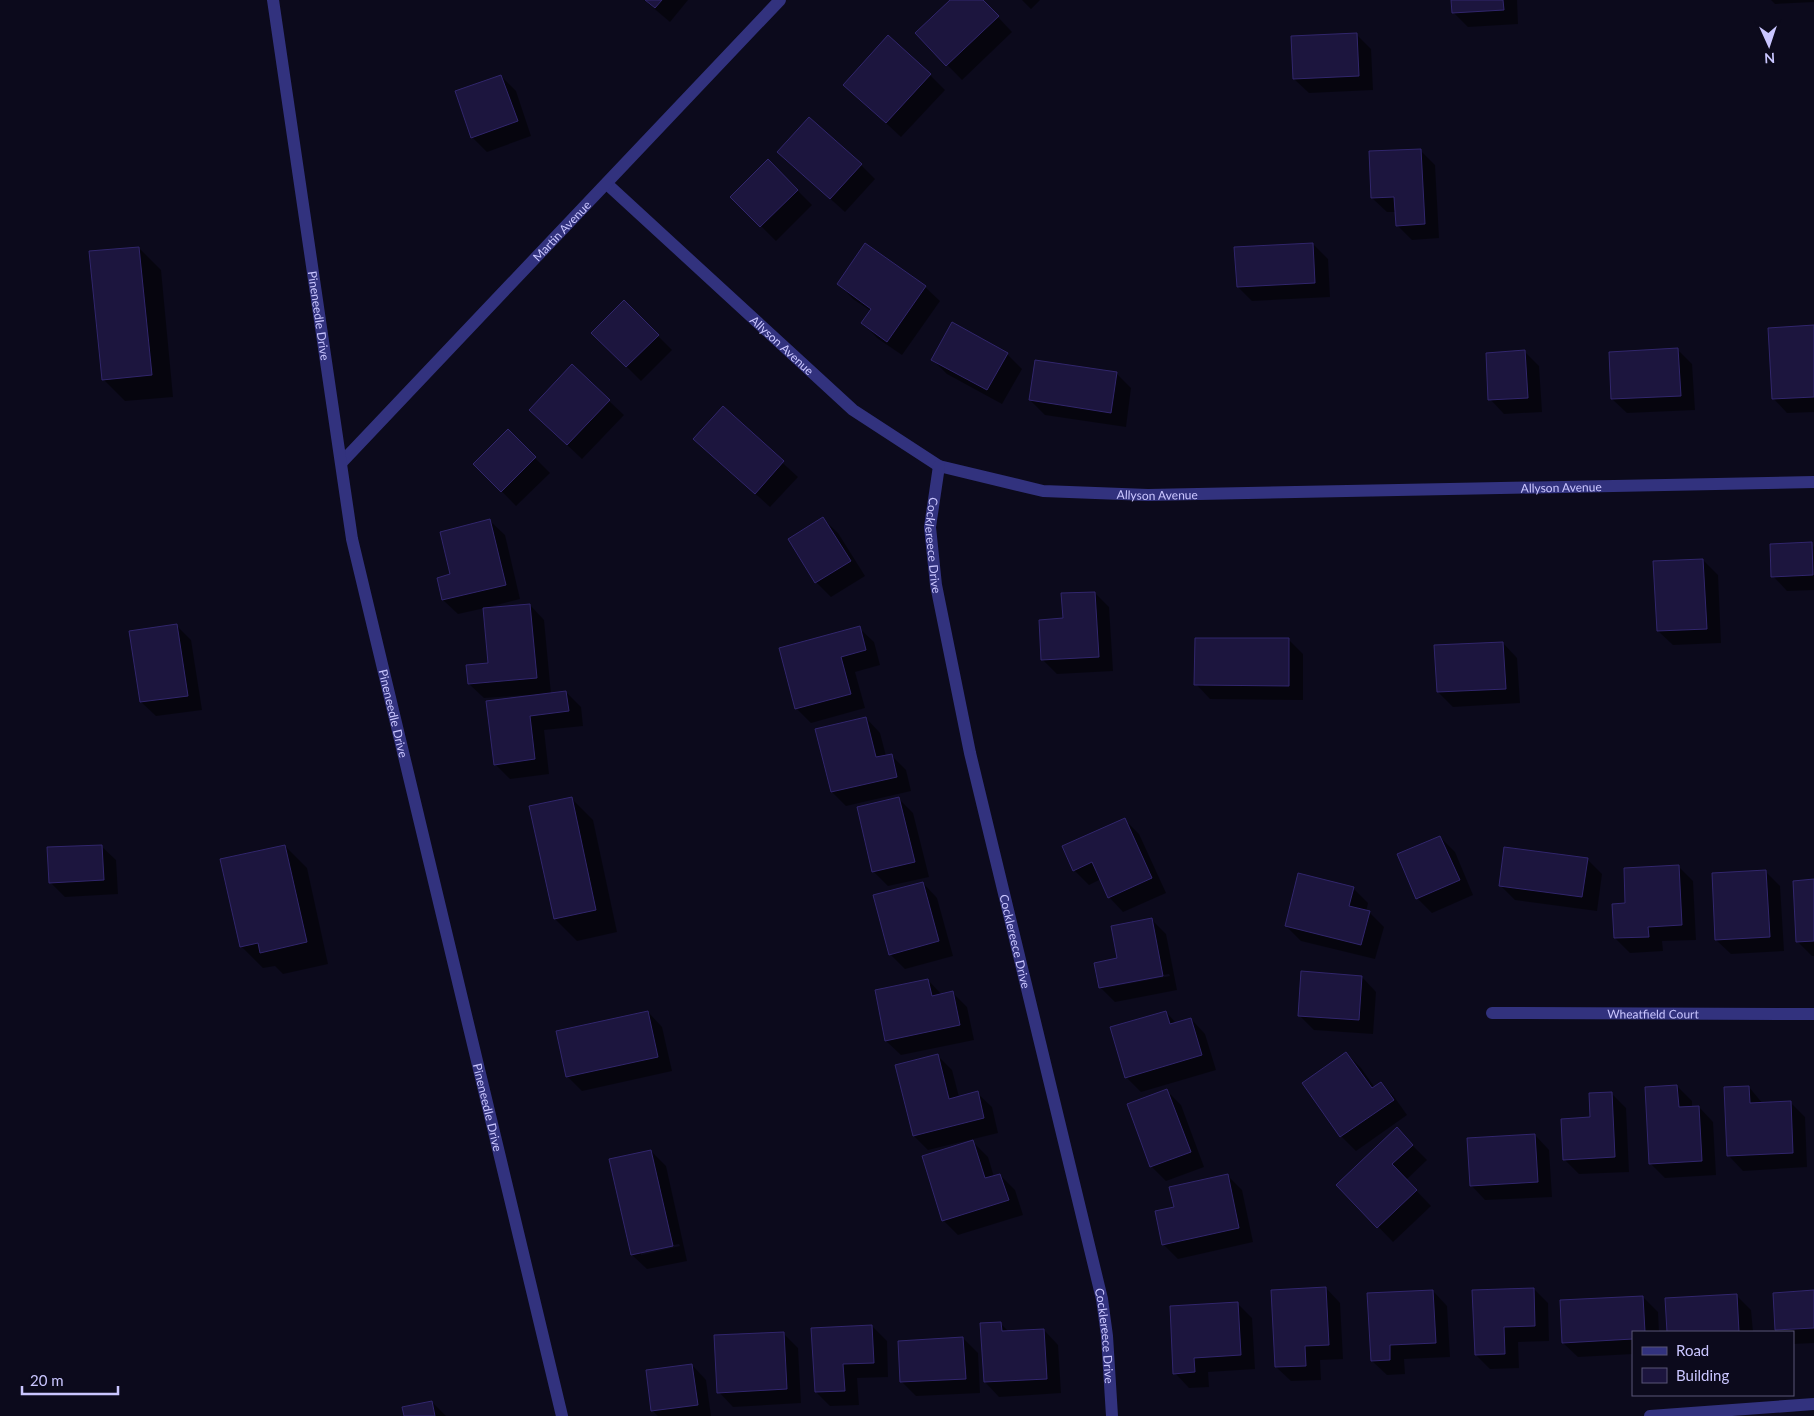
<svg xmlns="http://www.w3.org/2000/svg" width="1814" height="1416" viewBox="0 0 1814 1416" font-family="Lato,sans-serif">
	<rect width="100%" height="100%" fill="#0c0a1c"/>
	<path fill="#0007" fill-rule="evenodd" d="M644 0H688L670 22Z
		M951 0H982L1012 32 962 80 916 33Z
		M1022 0H1040L1031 9Z
		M1453 0H1517L1518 24 1468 27 1453 12Z
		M1771 0H1814V2L1775 4Z
		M1356 34 1371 49 1373 90 1309 93 1294 79Z
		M930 75 945 90 901 137 860 99Z
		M501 76 516 91 531 136 487 152 472 137Z
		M1420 150 1435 165 1439 238 1412 240 1397 225 1396 212H1387L1372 198Z
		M768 161 812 205 776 241 732 197Z
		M861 165 875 179 845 212 794 166Z
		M1313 244 1328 259 1330 297 1252 301 1238 287Z
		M139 248 161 270 173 397 125 401 103 379Z
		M839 284 925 287 940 301 902 355 877 338 863 323 871 311 853 299Z
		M624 302 672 350 641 381 593 333Z
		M1814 326V412L1787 413 1773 398Z
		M1678 350 1692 364 1695 410 1627 413 1612 399Z
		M1525 352 1539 366 1542 412 1504 414 1490 399Z
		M1007 354 1022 369 1002 404 947 374 933 360Z
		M1117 374 1131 388 1126 427 1045 415 1030 400Z
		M609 401 624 415 582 459 545 424Z
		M723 408 798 477 770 507 710 453Z
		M508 431 550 473 516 506 475 464Z
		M823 519 838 533 865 576 831 597 816 582 789 540Z
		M490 521 505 535 520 599 485 608V609L530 605 544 620 551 694 566 692 581 707 583 726 544 730 549 774 510 779 495 764 527 695 484 698 469 684 490 664 485 608 458 614 443 600 452 575Z
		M1811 544 1814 547V590L1787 591 1773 576Z
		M1703 560 1718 575 1721 643 1673 645 1658 631Z
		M1095 593 1109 607 1113 671 1057 674 1042 659 1064 619Z
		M176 625 191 640 202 710 156 716 141 702Z
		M859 628 874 642 880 665 855 672 865 708 811 723 796 708Z
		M1289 640 1303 654V700L1210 699 1196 684Z
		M1503 643 1517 658 1520 703 1453 707 1438 692Z
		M866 718 880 733 886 756 891 755 906 770 911 791 846 806 832 792 817 730Z
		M571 798 593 820 617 932 577 941 555 919Z
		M898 798 913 813 929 877 888 886 874 872 858 808Z
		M1124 819 1139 834 1166 893 1123 912 1109 897 1101 879 1089 885 1074 870Z
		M1440 837 1455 852 1473 895 1432 913 1417 898Z
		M101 846 116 860 118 894 65 897 50 882Z
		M285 846 307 868 328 964 283 974 275 966 263 968 241 946Z
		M1587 859 1602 874 1597 911 1515 900 1500 885Z
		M1678 866 1693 881 1696 940 1662 941 1663 951 1630 953 1615 938 1627 904Z
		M1766 872 1780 886 1784 951 1731 954 1716 940Z
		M1814 881V956H1812L1797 941Z
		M923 883 937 898 953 956 905 969 890 954Z
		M1353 888 1368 903 1366 912H1369L1384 927 1375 959 1301 941 1286 926Z
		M1152 920 1166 934 1177 990 1115 1002 1100 987 1118 959ZM1169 974 1170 976 1110 987V985Z
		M1362 977 1376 992 1373 1034 1314 1030 1299 1015Z
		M928 980 942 995 953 993 967 1007 974 1040 901 1055 886 1041Z
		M648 1012 662 1027 672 1071 582 1091 567 1076Z
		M1166 1012 1176 1023 1191 1019 1205 1034 1216 1070 1141 1092 1126 1077Z
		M1346 1053 1361 1068 1375 1088 1381 1083 1395 1098 1407 1115 1356 1151 1341 1136 1304 1083Z
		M937 1055 952 1070 959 1097 977 1093 992 1107 998 1133 928 1150 914 1136Z
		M1677 1086 1692 1101V1107H1699L1713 1122 1716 1175 1665 1178 1650 1163Z
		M1749 1087 1763 1104 1790 1102 1805 1117 1807 1167 1743 1171 1729 1156Z
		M1167 1091 1181 1105 1204 1167 1166 1181 1151 1166Z
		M1611 1093 1626 1108 1629 1172 1579 1174 1565 1160 1591 1118Z
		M1535 1135 1549 1150 1552 1197 1485 1200 1471 1185Z
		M973 1142 988 1157 994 1177 1000 1175 1015 1190 1023 1215 958 1235 943 1220Z
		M1411 1144 1427 1160 1406 1180 1431 1206 1393 1242 1338 1185Z
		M651 1151 666 1166 687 1261 647 1269 632 1255 611 1160ZM679 1244 680 1246 641 1255V1252Z
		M1227 1175 1242 1190 1253 1242 1178 1259 1163 1244 1175 1208Z
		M1326 1288 1340 1303 1343 1359 1320 1360 1321 1380 1291 1381 1276 1367Z
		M1534 1289 1548 1303 1549 1341 1518 1342 1519 1368 1490 1369 1476 1355Z
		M1433 1291 1447 1306 1450 1357 1404 1359 1405 1374 1387 1375 1372 1361Z
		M1814 1292V1343L1793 1344V1332H1779L1776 1330Z
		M1737 1296 1751 1310 1753 1332H1668L1667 1299Z
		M1643 1297 1658 1312 1659 1332H1633V1354L1578 1357 1563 1343Z
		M1237 1303 1252 1318 1255 1369 1208 1372 1209 1387 1189 1388 1175 1373Z
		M1001 1324 1009 1332 1044 1330 1058 1345 1061 1393 999 1397 985 1382Z
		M872 1326 887 1341 888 1377 857 1378 859 1405 830 1406 816 1392Z
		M783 1333 798 1348 801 1403 733 1407 719 1392Z
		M963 1338 978 1353 980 1393 916 1396 901 1381Z
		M692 1365 706 1380 711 1416H658L652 1410Z
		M432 1402 446 1416H405Z"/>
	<path fill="#1c153e" stroke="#31266c" d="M645 0H662L655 8Z
		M950 0H983L999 16 946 66 915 33Z
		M1451 0H1503L1504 10 1452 13Z
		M1357 33 1359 76 1293 79 1291 36Z
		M888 35 931 74 886 123 843 85Z
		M501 75 518 121 471 138 455 91Z
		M809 117 862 164 830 199 777 152Z
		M1421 149 1425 224 1396 226 1394 197 1371 198 1369 151Z
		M768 159 798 190 760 227 730 197Z
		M865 243 926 286 887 342 861 323 871 309 837 284Z
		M1313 243 1315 283 1237 287 1234 247Z
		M139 247 152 375 102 380 89 251Z
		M624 300 659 335 626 367 591 333Z
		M952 322 1008 353 987 390 931 360Z
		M1814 325V397L1772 399 1768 328Z
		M1678 348 1681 396 1611 399 1609 352Z
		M1525 350 1528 398 1488 400 1486 353Z
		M1035 360 1117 372 1111 413 1029 400Z
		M572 364 610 400 567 445 529 410Z
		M723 406 784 461 755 494 693 439Z
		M508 429 536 457 501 492 473 464Z
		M823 517 851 561 815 583 788 539Z
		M490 519 506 585 442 600 437 578 450 574 440 532Z
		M1812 542 1813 575 1771 577 1770 544Z
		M1703 559 1707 629 1657 631 1653 561Z
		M1095 592 1099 657 1041 660 1039 620 1063 618 1061 593Z
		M530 604 537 678 468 684 466 665 488 663 483 608Z
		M177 624 188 696 140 702 129 631Z
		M860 626 866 650 841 657 851 694 795 709 779 648Z
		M1195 638H1289V686L1194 685Z
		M1503 642 1506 689 1437 692 1434 645Z
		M566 691 569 711 530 716 535 759 494 765 486 701Z
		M866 717 876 757 892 754 897 777 831 792 815 729Z
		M572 797 596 910 554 919 529 806Z
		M899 797 915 862 872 872 857 807Z
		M1125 818 1152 878 1108 898 1092 862 1073 871 1062 846Z
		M1440 836 1460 880 1416 899 1397 854Z
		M102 845 104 880 49 883 47 847Z
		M285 845 307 942 260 953 258 943 240 947 220 859Z
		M1504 847 1588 858 1582 897 1499 886Z
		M1679 865 1682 925 1648 927 1649 937 1614 938 1612 904 1625 903 1624 868Z
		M1766 870 1770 937 1715 940 1712 873Z
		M1298 873 1354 887 1349 906 1370 911 1361 945 1285 926Z
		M1814 879V941L1796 942 1793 881Z
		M923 882 939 941 889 955 873 895Z
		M1152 918 1163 976 1099 988 1094 963 1117 958 1111 926Z
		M1301 971 1362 976 1359 1020 1298 1016Z
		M928 979 932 996 953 991 960 1025 885 1041 875 990Z
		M648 1011 658 1057 566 1077 556 1031Z
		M1166 1011 1170 1024 1191 1018 1202 1055 1125 1078 1110 1027Z
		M1346 1052 1372 1088 1381 1082 1394 1100 1340 1137 1302 1083Z
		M938 1054 949 1099 978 1091 984 1118 913 1136 895 1065Z
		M1677 1085 1679 1107 1699 1106 1702 1161 1649 1164 1645 1087Z
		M1749 1086 1750 1103 1791 1101 1793 1153 1727 1156 1724 1087Z
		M1167 1089 1191 1152 1150 1167 1127 1104Z
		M1612 1092 1615 1157 1563 1160 1561 1119 1590 1117 1589 1093Z
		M1397 1127 1413 1145 1392 1164 1417 1190 1377 1228 1336 1185Z
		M1535 1134 1538 1182 1470 1186 1467 1138Z
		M973 1140 985 1178 1000 1174 1009 1200 942 1221 922 1156Z
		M651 1150 673 1246 631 1255 609 1159Z
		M1228 1174 1239 1228 1162 1245 1155 1211 1174 1207 1169 1187Z
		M1326 1287 1329 1345 1305 1346 1306 1366 1275 1367 1271 1290Z
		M1534 1288 1535 1326 1504 1327 1505 1354 1475 1355 1472 1290Z
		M1433 1290 1436 1343 1390 1345V1360L1371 1361 1367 1293Z
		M1814 1290V1328L1775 1330 1773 1293Z
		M1737 1294 1739 1332H1667L1665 1298Z
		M1643 1296 1645 1332H1633V1339L1562 1343 1560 1300Z
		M1238 1302 1241 1355 1194 1358 1195 1372 1173 1374 1170 1306Z
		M1001 1322 1002 1331 1044 1329 1047 1379 984 1382 980 1323Z
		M872 1325 874 1363 843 1364 845 1391 815 1392 811 1328Z
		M784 1332 787 1389 717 1393 714 1335Z
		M963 1337 966 1379 900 1382 898 1341Z
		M692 1364 698 1405 651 1411 646 1370Z
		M432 1401 435 1416H404L402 1407Z"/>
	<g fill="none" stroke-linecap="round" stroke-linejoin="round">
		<g stroke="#32327e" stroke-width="12">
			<path id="s1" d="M607 184 853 410 939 466 1043 491 1148 495 1814 482"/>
			<path id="s2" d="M342 462 780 0"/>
			<path id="s3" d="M939 466 930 527 936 585 970 753 1102 1299 1107 1336 1112 1416"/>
			<path id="s4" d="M1492 1013 1814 1014"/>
			<path d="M1650 1416 1814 1404"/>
		</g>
		<path stroke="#32327e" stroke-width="12" id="s5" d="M273 0 352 539 562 1416"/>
	</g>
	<g text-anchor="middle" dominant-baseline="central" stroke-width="4" stroke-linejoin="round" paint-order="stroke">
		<g font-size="12" fill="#cac6ff" stroke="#0c0a1c">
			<text stroke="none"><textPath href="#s2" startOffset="319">Martin Avenue</textPath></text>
			<text stroke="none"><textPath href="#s5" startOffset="319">Pineneedle Drive</textPath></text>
			<text stroke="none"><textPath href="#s1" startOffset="238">Allyson Avenue</textPath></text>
			<text stroke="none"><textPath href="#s1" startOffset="1062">Allyson Avenue</textPath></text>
			<text stroke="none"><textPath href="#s1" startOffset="658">Allyson Avenue</textPath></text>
			<text stroke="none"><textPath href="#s3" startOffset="80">Cocklereece Drive</textPath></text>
			<text stroke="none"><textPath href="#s5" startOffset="724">Pineneedle Drive</textPath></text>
			<text stroke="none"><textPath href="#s3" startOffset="485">Cocklereece Drive</textPath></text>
			<text stroke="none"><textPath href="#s4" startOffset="161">Wheatfield Court</textPath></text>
			<text stroke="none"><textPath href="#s5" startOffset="1129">Pineneedle Drive</textPath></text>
			<text stroke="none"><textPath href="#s3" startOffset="890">Cocklereece Drive</textPath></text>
		</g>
	</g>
	<rect x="1632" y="1331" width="162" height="65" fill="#0c0a1c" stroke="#585577"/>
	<rect x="1642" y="1347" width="25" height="8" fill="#32327e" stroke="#585577"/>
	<text x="1676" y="1356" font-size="15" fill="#cac6ff">Road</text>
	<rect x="1642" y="1368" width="25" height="15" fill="#1c153e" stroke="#585577"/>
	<text x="1676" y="1381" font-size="15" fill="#cac6ff">Building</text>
	<g transform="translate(1769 45) rotate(177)" stroke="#0c0a1c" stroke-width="4" paint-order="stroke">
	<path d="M0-4L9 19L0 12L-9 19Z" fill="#cac6ff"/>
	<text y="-8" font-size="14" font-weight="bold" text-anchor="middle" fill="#cac6ff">N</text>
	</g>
	<path d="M22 1386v8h96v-8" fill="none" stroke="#cac6ff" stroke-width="2.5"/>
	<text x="30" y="1386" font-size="15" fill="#cac6ff" stroke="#0c0a1c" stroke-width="4" paint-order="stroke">20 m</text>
</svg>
